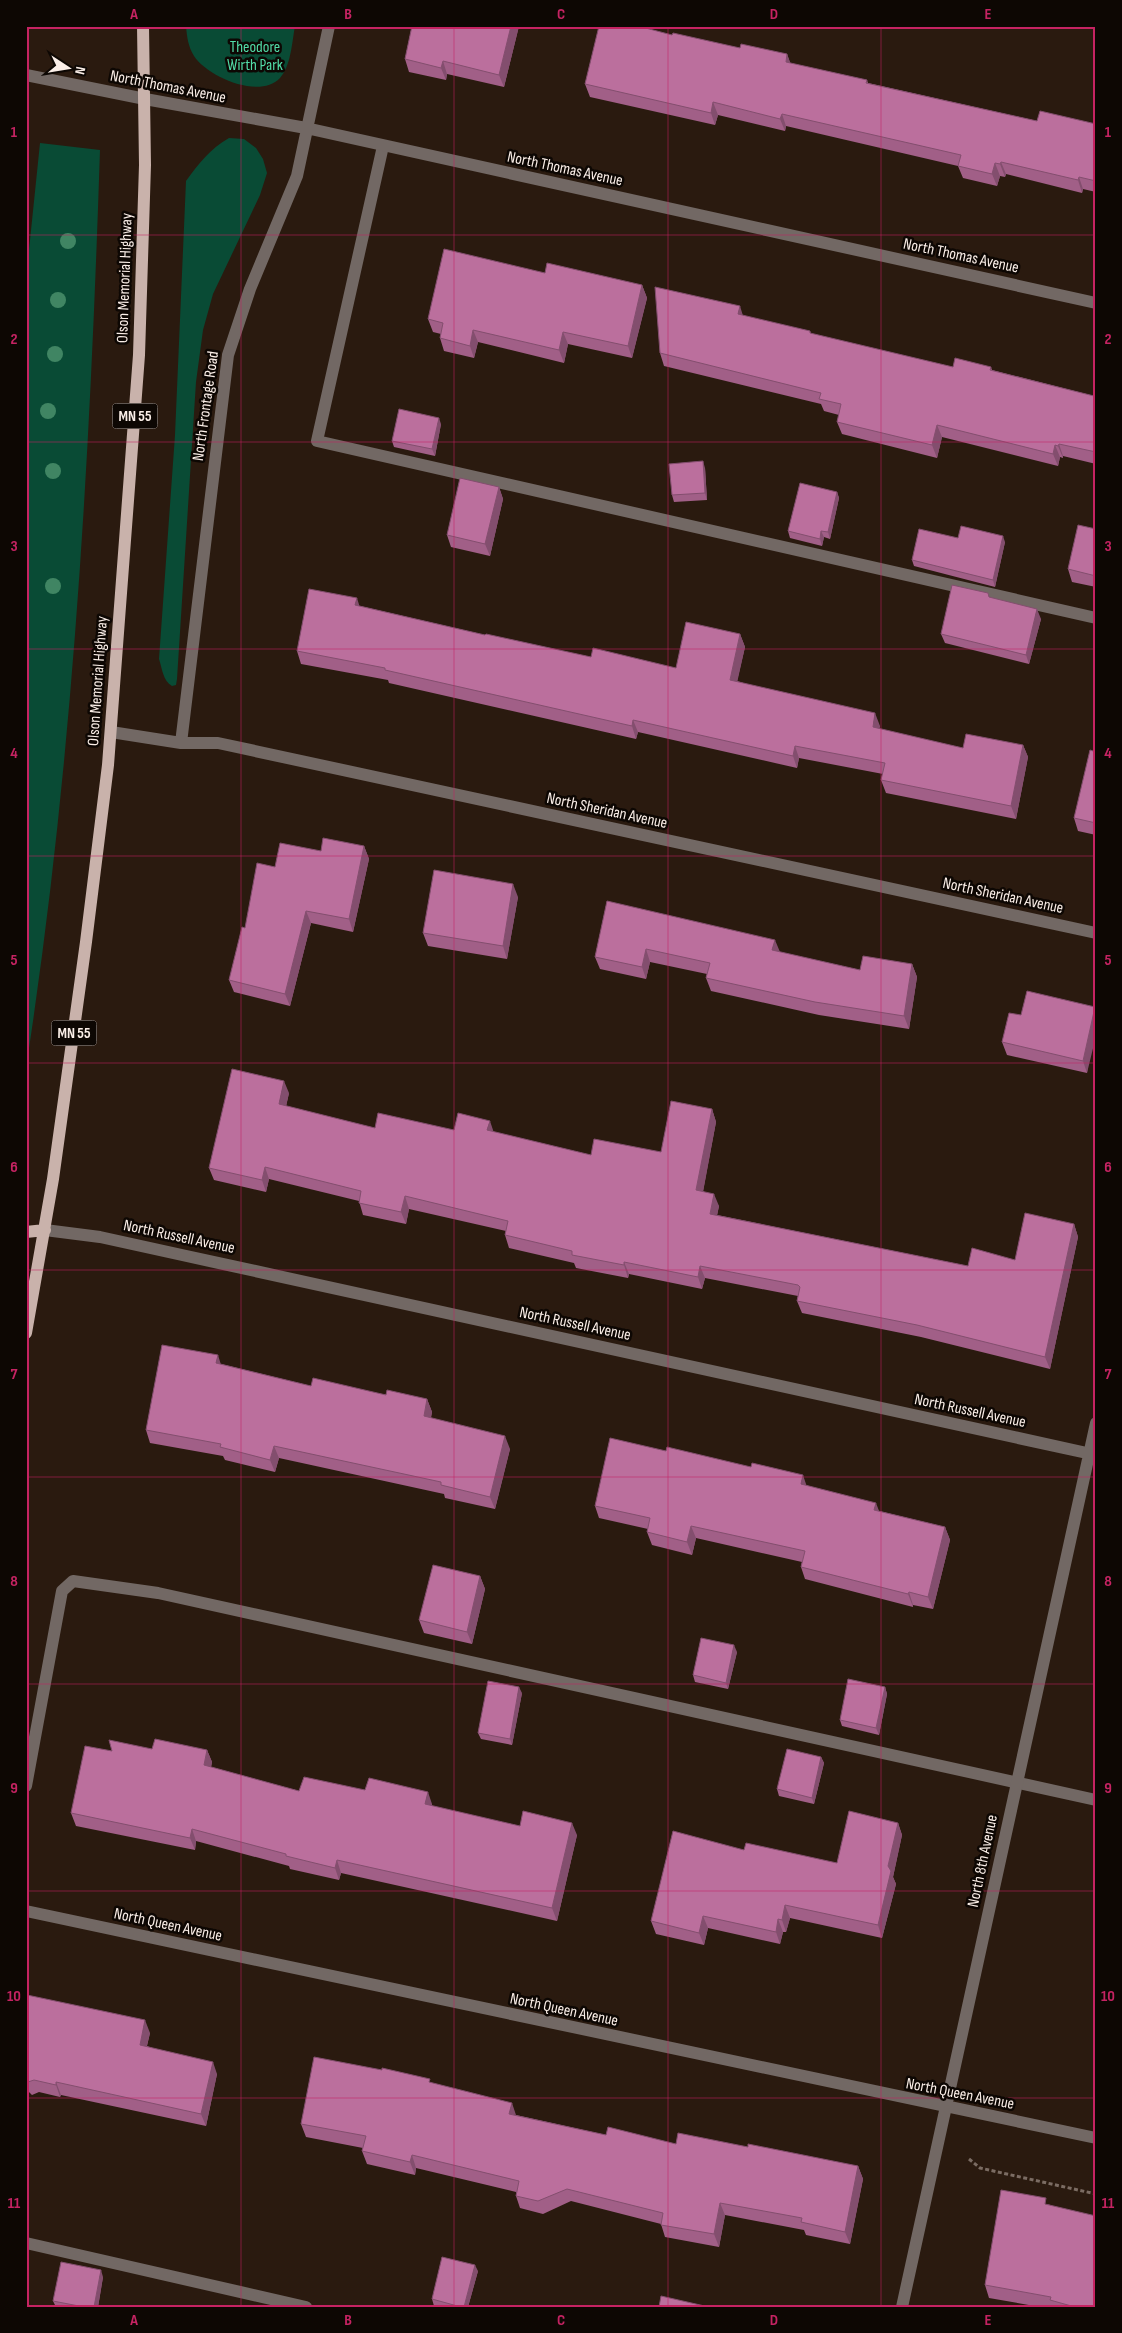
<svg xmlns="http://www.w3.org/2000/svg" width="1122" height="2333" viewBox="0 0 1122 2333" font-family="'Sofia Sans Condensed',sans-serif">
	<rect width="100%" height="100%" fill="#2a1a0f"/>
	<path fill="#094b35" d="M186 26H295C292 42 291 66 280 78 259 100 207 76 194 56 188 46 187 37 186 26Z
		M229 138 244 139 256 148 263 159 267 173 260 195 213 294 203 330 196 382 177 679 176 685 172 686C163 681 162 668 159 659L175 435 186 181C199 163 210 149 229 138Z
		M40 143 100 150C90 457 73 764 26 1068V279Z"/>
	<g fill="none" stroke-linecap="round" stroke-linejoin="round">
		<path stroke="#7b6c63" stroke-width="3" stroke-dasharray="4 2.5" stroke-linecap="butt" d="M969 2159 980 2168 1096 2194"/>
		<path stroke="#726864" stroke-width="12" d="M383 146 317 441 1096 618
			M26 1786 62 1591 73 1581 158 1593 1096 1800
			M26 2243 306 2307"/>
		<path stroke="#726864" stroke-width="12" d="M26 75 145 99 306 128 1096 303
			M111 732 181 743H218L1096 933
			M181 743 228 355 250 289 297 176 329 26
			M45 1230 100 1237 182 1255 1096 1455
			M26 1911 1096 2138
			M902 2307 1096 1423"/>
		<path stroke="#c9b2ab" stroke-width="12" d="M26 1232 45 1230
			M26 1333 53 1179 86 942 108 765 139 355 145 165 143 26"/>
	</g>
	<g fill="#408563">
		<circle cx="68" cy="241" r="8"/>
		<circle cx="58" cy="300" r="8"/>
		<circle cx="55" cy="354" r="8"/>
		<circle cx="48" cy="411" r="8"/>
		<circle cx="53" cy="471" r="8"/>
		<circle cx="53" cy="586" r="8"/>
	</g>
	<path fill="#a15f87" d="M412 26H519L504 87 447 74 446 80 409 72 405 59Z
		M672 35 740 48 787 54 790 63 867 80 868 83 1037 121 1096 124V192L1083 189 1082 193 1006 174 1005 177 1000 176 997 186 963 178 958 166 786 126 785 131 718 115 715 125 590 97 585 84Z
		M545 273 642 285 647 298 632 358 568 344 564 363 478 342 474 358 444 351 440 338 441 334 433 332 428 319Z
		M743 316 810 331 811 334 953 367H991L992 370 1094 396 1096 394V464L1063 456V458L1060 457 1058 466 942 437 937 458 842 434 837 422 839 415 824 411 821 404 664 366 660 353Z
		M441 424 435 456 394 447 392 441Z
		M705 468 707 500 674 502 672 495Z
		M499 487 503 499 490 556 451 547 447 535Z
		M837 492 839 498 830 539 824 537 822 546 790 538 788 531Z
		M1096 529V587L1072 582 1068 569Z
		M958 538 1005 542 995 587 914 566 912 560Z
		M990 597 1041 619 1029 664 945 643 941 634Z
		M360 606 485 635 591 657 676 668 740 634 745 647 737 681 880 726 879 729 963 748 1023 745 1028 757 1016 819 886 793 881 780 883 774 799 758 797 768 638 732 636 739 389 683 388 680 301 664 297 651Z
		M1096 752V835L1078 831 1074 818Z
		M364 846 369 859 353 932 311 923 290 1006 234 992 229 980 245 928 275 867 321 851Z
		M518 897 507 959 428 946 423 933Z
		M607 901 780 952 860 970 912 964 917 977 909 1029 819 1015 711 991 706 978 707 974 650 962 646 979 600 969 595 957Z
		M1095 1007 1087 1073 1007 1055 1002 1042 1021 1015Z
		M289 1093 286 1106 375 1128 454 1130 494 1132 591 1155 661 1152 712 1109 716 1122 703 1191 719 1206 717 1215 968 1266 1015 1260 1074 1224 1078 1237 1050 1369 921 1337 802 1313 797 1301 798 1296 705 1278 702 1289 629 1274 628 1278 576 1268 574 1263 509 1248 505 1235 506 1231 409 1209 406 1224 363 1215 359 1201 269 1179 266 1192 214 1180 209 1168Z
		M221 1364 311 1386 427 1399 432 1412 431 1418 510 1449 495 1509 445 1498 444 1494 279 1458 275 1472 225 1460 223 1456 150 1443 146 1430Z
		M806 1485 879 1511 945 1527 950 1540 933 1609 913 1605V1607L805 1579 801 1567 802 1562 696 1538 692 1555 652 1545 647 1532 648 1529 599 1518 595 1506Z
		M480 1576 485 1589 472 1644 424 1633 419 1620Z
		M737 1652 728 1689 695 1682 693 1675Z
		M885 1687 887 1694 879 1735 842 1726 840 1720Z
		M522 1693 512 1745 481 1739 478 1733Z
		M152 1749 207 1750 212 1762 211 1767 299 1791 365 1790 432 1804V1806L520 1826 577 1835 557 1921 341 1873 339 1880 290 1869 289 1866 196 1841 195 1850 76 1826 71 1813 112 1751Z
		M821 1757 824 1763 814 1804 779 1796 777 1789Z
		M898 1823 902 1835 893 1877 896 1884 882 1938 790 1918 786 1932H783L780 1944 708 1928 704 1945 656 1934 651 1921 744 1850 837 1863Z
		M26 1996 150 2033 147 2046 217 2074 206 2126 61 2095 60 2097 39 2092 32 2095 26 2089Z
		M431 2083 516 2115 606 2135 676 2144 748 2147 858 2166 863 2179 850 2244 806 2235 804 2230 725 2215 719 2247 665 2237 661 2224 571 2201 543 2214 520 2208 516 2196V2192L416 2168 415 2175 367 2164 362 2151 363 2148 306 2137 301 2124Z
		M1049 2204 1096 2307H1040L989 2298 985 2285Z
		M478 2271 468 2307H439L434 2306 432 2299Z
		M103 2277 98 2307H56L53 2301Z"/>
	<path fill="#834e6e" d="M511 26H519L504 87 499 75Z
		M787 54 792 67 786 62Z
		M443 61 447 74 446 80 441 68Z
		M713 102 718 115 715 125 711 113Z
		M782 114 786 126 785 131 780 119Z
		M1001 162 1006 174 1005 177 1000 164Z
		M995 163 1000 176 997 186 992 174Z
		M1079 177 1083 189 1082 193 1078 180Z
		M642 285 647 298 632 358 628 346Z
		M740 306 744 319 738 314Z
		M473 330 478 342 474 358 470 346Z
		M563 332 568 344 564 363 559 350Z
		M439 418 441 424 435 456 432 449Z
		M937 425 942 437 937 458 932 445Z
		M1059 444 1063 456V458L1058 446Z
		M1055 445 1060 457 1058 466 1053 454Z
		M703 461 705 468 707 500 705 493Z
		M499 487 503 499 490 556 485 544Z
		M837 492 839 498 830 539 828 532Z
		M821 531 824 537 822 546 820 539Z
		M1003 536 1005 542 995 587 993 580Z
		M357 598 361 611 355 605Z
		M1037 609 1041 619 1029 664 1026 655Z
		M740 634 745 647 735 692 730 680Z
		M875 713 880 726 877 740 873 727Z
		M633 720 638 732 636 739 632 726Z
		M1023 745 1028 757 1016 819 1011 806Z
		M795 746 799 758 797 768 793 756Z
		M364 846 369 859 353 932 349 919Z
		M513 884 518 897 507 959 503 946Z
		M306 911 311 923 290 1006 285 994Z
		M775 940 780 952 772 950Z
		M646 949 650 962 646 979 642 967Z
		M912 964 917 977 909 1029 904 1016Z
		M1095 1007 1096 1009V1036L1087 1073 1083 1061Z
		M284 1081 289 1093 284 1116 279 1104Z
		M712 1109 716 1122 701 1203 696 1190Z
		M490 1121 494 1133 487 1130Z
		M265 1167 269 1179 266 1192 262 1180Z
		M714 1194 719 1206 715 1226 710 1214Z
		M405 1196 409 1209 406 1224 401 1212Z
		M1074 1224 1078 1237 1050 1369 1045 1357Z
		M624 1262 629 1274 628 1278 624 1265Z
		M700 1266 705 1278 702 1289 698 1277Z
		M218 1355 222 1368 216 1363Z
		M427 1399 432 1412 428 1429 424 1416Z
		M505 1436 510 1449 495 1509 490 1497Z
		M274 1446 279 1458 275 1472 270 1460Z
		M803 1475 807 1487 801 1484Z
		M876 1503 881 1516 874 1510Z
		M691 1526 696 1538 692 1555 687 1542Z
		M945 1527 950 1540 933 1609 928 1597Z
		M480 1576 485 1589 472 1644 467 1632Z
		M909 1592 913 1605V1607L908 1594Z
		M734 1645 737 1652 728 1689 726 1683Z
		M519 1687 522 1693 512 1745 510 1739Z
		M885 1687 887 1694 879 1735 876 1728Z
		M207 1750 212 1762 209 1778 204 1765Z
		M821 1757 824 1763 814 1804 812 1798Z
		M428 1792 432 1804 429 1817 425 1804Z
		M572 1823 577 1835 557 1921 552 1908Z
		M898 1823 902 1835 893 1877 896 1884 882 1938 878 1925 888 1866Z
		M192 1829 196 1841 195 1850 190 1838Z
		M337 1860 341 1873 339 1880 335 1868Z
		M785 1905 790 1918 786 1932 782 1920Z
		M703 1916 708 1928 704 1945 699 1933Z
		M778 1919 783 1932 780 1944 776 1932Z
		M145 2020 150 2033 144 2057 140 2045Z
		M213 2062 217 2074 206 2126 201 2114Z
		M56 2082 61 2095 60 2097 56 2085Z
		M512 2103 516 2115 509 2114Z
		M412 2155 416 2168 415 2175 410 2162Z
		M858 2166 863 2179 850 2244 845 2232Z
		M720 2203 725 2215 719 2247 714 2234Z
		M475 2265 478 2271 468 2307H464Z
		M101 2270 103 2277 98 2307H94Z"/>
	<path fill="#bb6f9d" stroke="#834e6e" d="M412 26H511L499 75 443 61 441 68 405 59Z
		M599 26H638L672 35 673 33 740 48 741 44 787 54 786 62 867 80 866 83 1037 121 1040 111 1096 124V181L1079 177 1078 180 1001 162 1000 164 995 163 992 174 958 166 961 155 782 114 780 119 713 102 711 113 585 84Z
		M444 249 545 273 547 263 642 285 628 346 563 332 559 350 473 330 470 346 440 338 443 323 428 319Z
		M655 287 740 306 738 314 810 331V333L953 367 955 358 991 367 990 370 1094 396V393L1096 394V452L1059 444 1058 446 1055 445 1053 454 937 425 932 445 837 422 841 404 819 399 821 393 660 353Z
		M399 409 439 418 432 449 392 441Z
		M703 461 705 493 672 495 669 464Z
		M460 478 499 487 485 544 447 535Z
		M800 483 837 492 828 532 821 531 820 539 788 531Z
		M1078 525 1096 529V576L1068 569Z
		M961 526 1003 536 993 580 912 560 919 529 958 538Z
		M952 585 988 593 989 597 1037 609 1026 655 941 634Z
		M309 589 357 598 355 605 485 635 486 634 591 657 593 648 676 668 686 622 740 634 730 680 875 713 873 727 963 748 966 734 1023 745 1011 806 881 780 885 763 795 746 793 756 633 720 632 726 385 670V668L297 651Z
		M1090 750 1096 752V823L1074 818Z
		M323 838 364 846 349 919 306 911 285 994 229 980 242 927 245 928 257 863 275 867 280 843 321 851Z
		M434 870 513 884 503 946 423 933Z
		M607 901 775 940 772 950 860 970 863 956 912 964 904 1016 815 1002 706 978 710 963 646 949 642 967 595 957Z
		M1027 991 1095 1007 1083 1061 1002 1042 1009 1013 1021 1015Z
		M232 1069 284 1081 279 1104 375 1128 378 1113 454 1130 458 1113 490 1121 487 1130 591 1155 594 1139 661 1152 671 1101 712 1109 696 1190 714 1194 710 1214 968 1266 972 1248 1015 1260 1025 1213 1074 1224 1045 1357 917 1325 797 1301 800 1287 798 1285 700 1266 698 1277 624 1262V1265L572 1255V1251L505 1235 508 1221 405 1196 401 1212 359 1203 361 1191 265 1167 262 1180 209 1168Z
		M162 1345 218 1355 216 1363 311 1386 313 1378 386 1395 387 1390 427 1399 424 1416 505 1436 490 1497 441 1485V1482L274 1446 270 1460 220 1447 221 1444 146 1430Z
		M610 1438 666 1451 667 1447 751 1467 752 1463 803 1475 801 1484 876 1503 874 1510 945 1527 928 1597 909 1592 908 1594 801 1567 805 1551 691 1526 687 1542 647 1532 650 1518 595 1506Z
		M433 1565 480 1576 467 1632 419 1620Z
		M701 1638 734 1645 726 1683 693 1675Z
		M848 1679 885 1687 876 1728 840 1720Z
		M488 1681 519 1687 510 1739 478 1733Z
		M155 1739 207 1750 204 1765 299 1791 304 1777 365 1790 369 1778 428 1792 425 1804 520 1826 523 1811 572 1823 552 1908 337 1860 335 1868 286 1856V1854L192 1829 190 1838 71 1813 85 1746 112 1751 109 1740 152 1749Z
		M787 1749 821 1757 812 1798 777 1789Z
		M849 1811 898 1823 888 1866 891 1871 878 1925 785 1905 782 1920 778 1919 776 1932 703 1916 699 1933 651 1921 673 1831 744 1850 746 1843 837 1863Z
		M27 1995 145 2020 140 2045 213 2062 201 2114 56 2082V2085L34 2080 28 2082 26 2081Z
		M314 2057 382 2070V2068L430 2079 429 2082 512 2103 509 2114 606 2135 608 2127 676 2144 678 2133 748 2147V2144L858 2166 845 2232 801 2222 802 2218 720 2203 714 2234 661 2225 663 2213 567 2189 538 2201 516 2196 519 2181 412 2155 410 2162 362 2151 366 2136 301 2124Z
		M1001 2190 1046 2198 1045 2204 1096 2216V2307H1075L1050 2300 1051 2297 985 2285Z
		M442 2257 475 2265 464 2307H461L432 2299Z
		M61 2262 101 2270 94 2307H84L53 2301Z
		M661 2296 709 2307H659Z"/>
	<path fill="none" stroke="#c52362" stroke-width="1" stroke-opacity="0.55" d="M241 26V2307M454 26V2307M668 26V2307M881 26V2307M26 235H1096M26 442H1096M26 649H1096M26 856H1096M26 1063H1096M26 1270H1096M26 1477H1096M26 1684H1096M26 1891H1096M26 2098H1096"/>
	<g text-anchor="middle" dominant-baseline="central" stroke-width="5" stroke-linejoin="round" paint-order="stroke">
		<g fill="#0d0703" stroke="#b4a9a3" stroke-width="1">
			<rect x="112.5" y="403.5" width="45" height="25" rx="4"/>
			<rect x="51.5" y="1020.5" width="45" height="25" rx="4"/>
		</g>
		<g font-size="15" font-weight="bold" fill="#fbefe8">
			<text x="135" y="416">MN 55</text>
			<text x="74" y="1033">MN 55</text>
		</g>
		<g font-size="16" fill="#52dda8" stroke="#0d0703">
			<text x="255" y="47">Theodore<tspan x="255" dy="18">Wirth Park</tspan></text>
		</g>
		<g font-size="16" fill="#fbefe8" stroke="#0d0703">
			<text transform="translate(168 87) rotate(11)">North Thomas Avenue</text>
			<text transform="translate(565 169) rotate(12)">North Thomas Avenue</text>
			<text transform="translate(961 256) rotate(12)">North Thomas Avenue</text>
			<text transform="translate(125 278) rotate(-88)">Olson Memorial Highway</text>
			<text transform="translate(206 406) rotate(-82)">North Frontage Road</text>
			<text transform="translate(98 681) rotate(-86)">Olson Memorial Highway</text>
			<text transform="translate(607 811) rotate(12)">North Sheridan Avenue</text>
			<text transform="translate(1003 896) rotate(12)">North Sheridan Avenue</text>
			<text transform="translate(179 1237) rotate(12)">North Russell Avenue</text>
			<text transform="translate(575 1324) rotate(12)">North Russell Avenue</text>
			<text transform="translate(970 1411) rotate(12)">North Russell Avenue</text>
			<text transform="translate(983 1861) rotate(-78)">North 8th Avenue</text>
			<text transform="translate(168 1925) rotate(12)">North Queen Avenue</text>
			<text transform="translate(564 2010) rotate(12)">North Queen Avenue</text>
			<text transform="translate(960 2094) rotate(11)">North Queen Avenue</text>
		</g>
	</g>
	<rect width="1122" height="2333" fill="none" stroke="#0d0703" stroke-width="55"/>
	<g transform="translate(68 68) rotate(102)" stroke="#0d0703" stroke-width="4" paint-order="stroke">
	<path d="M0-4L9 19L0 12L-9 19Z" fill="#fbefe8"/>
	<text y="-8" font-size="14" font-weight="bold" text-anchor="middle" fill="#fbefe8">N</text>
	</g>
	<rect x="28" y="28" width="1066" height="2278" fill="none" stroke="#c52362" stroke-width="2"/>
	<g font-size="16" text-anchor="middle" font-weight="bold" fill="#c52362">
		<text x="134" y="19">A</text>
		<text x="348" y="19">B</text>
		<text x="561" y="19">C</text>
		<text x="774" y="19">D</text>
		<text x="988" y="19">E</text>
		<text x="14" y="137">1</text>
		<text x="1108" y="137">1</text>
		<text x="14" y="344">2</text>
		<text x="1108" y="344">2</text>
		<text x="14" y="551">3</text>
		<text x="1108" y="551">3</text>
		<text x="14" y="758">4</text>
		<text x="1108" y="758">4</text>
		<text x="14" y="965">5</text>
		<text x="1108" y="965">5</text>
		<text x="14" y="1172">6</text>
		<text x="1108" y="1172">6</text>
		<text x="14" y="1379">7</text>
		<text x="1108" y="1379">7</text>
		<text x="14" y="1586">8</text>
		<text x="1108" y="1586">8</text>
		<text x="14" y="1793">9</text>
		<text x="1108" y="1793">9</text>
		<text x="14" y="2001">10</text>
		<text x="1108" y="2001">10</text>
		<text x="14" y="2208">11</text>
		<text x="1108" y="2208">11</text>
		<text x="134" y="2325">A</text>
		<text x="348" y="2325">B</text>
		<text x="561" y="2325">C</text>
		<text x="774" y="2325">D</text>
		<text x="988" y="2325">E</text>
	</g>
</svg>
